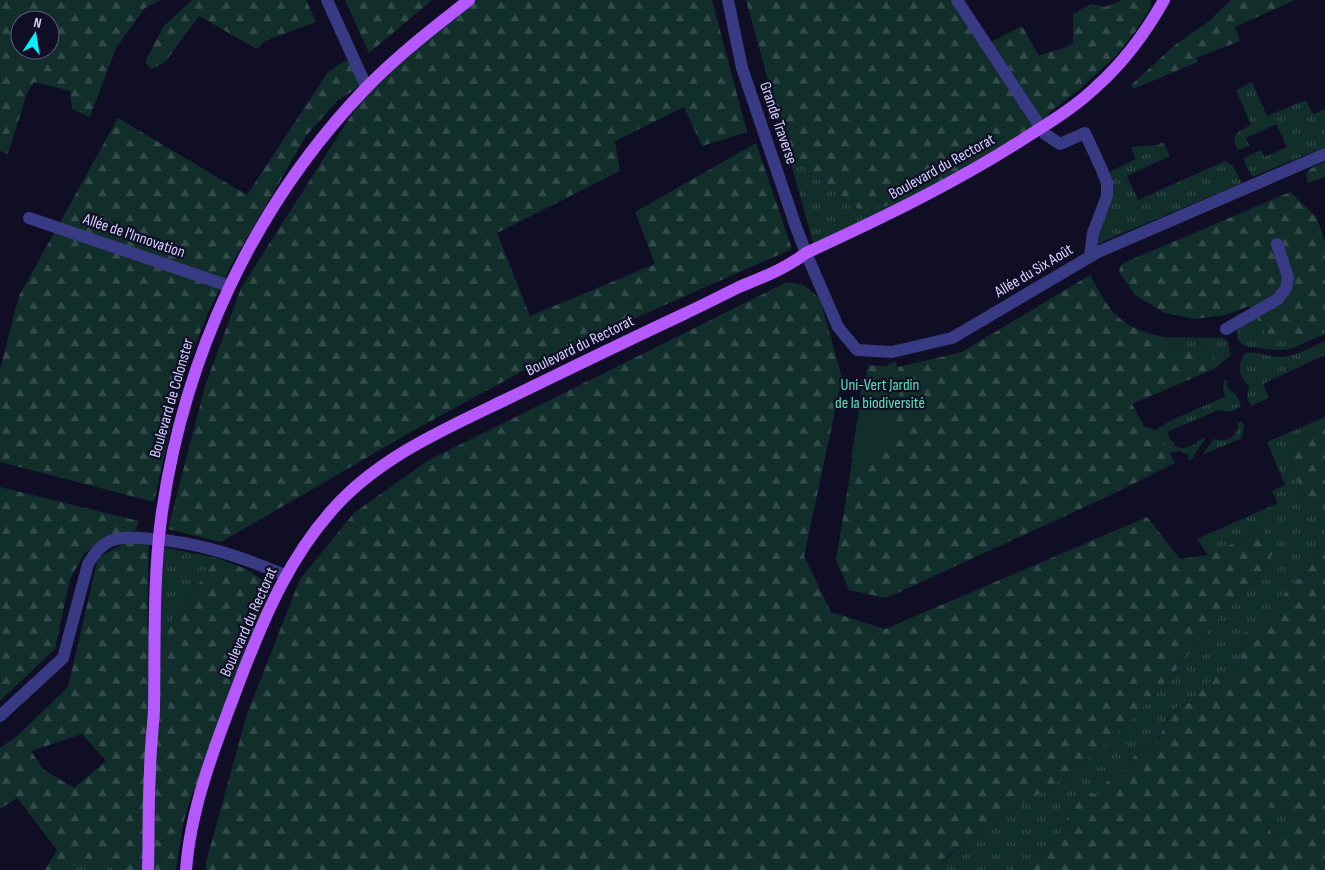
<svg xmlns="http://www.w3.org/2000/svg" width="1325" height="870" viewBox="0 0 1325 870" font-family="'Sofia Sans Condensed',sans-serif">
	<defs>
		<pattern id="grass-tufts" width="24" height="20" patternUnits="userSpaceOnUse" patternTransform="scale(1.25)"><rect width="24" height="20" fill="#112e2b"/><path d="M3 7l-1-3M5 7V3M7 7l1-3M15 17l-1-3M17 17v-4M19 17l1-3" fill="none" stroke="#334b4b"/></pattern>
		<pattern id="forest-firs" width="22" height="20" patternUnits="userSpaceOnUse" patternTransform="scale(1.25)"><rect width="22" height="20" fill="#112e2b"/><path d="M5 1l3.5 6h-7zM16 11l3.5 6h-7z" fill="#334b4b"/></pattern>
	</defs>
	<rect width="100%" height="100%" fill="#100e24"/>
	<path fill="url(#grass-tufts)" d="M1252 82 1267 116 1306 100 1313 114 1325 109V147L1252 177 1243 158 1261 150 1264 157 1287 147 1276 124 1246 138 1249 146 1238 150C1229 134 1238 132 1251 125L1236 90Z
		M1163 142 1170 156 1127 176 1138 200 1225 161 1233 166 1242 183 1097 244V232L1107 173 1136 159 1131 147 1157 145Z
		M788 153 861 210 923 198 813 243Z
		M1256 316 1280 342 1325 326V334L1290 349 1277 350 1249 347 1243 345 1237 339V329Z
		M1164 337 1224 338 1228 342 1231 355 1214 369V349L1171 347Z
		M1325 341V355L1263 384 1269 398 1251 406 1247 398 1249 386C1239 378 1236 362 1246 353 1257 351 1268 357 1279 357 1295 357 1311 347 1325 341Z
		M1224 380H1227V387L1237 396 1241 406 1230 412 1221 410 1216 411 1169 431 1167 432 1170 439 1175 443 1174 445C1181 451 1190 447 1197 443V441L1204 438 1205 439 1191 460H1189L1188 455 1180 451 1169 453 1156 430 1168 422 1226 396 1223 390Z
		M1325 417V426L1291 451 1305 510 1325 513V545L1307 561V573L1291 585 1259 631H1248L1243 634 1239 675 1200 690 1193 702C1170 705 1161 726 1158 746 1145 750 1131 752 1129 766L1106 782 1105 791 1071 810 1067 827 1026 863 1014 864 1011 870H939L942 862 968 840 1068 775 1120 731 1160 689 1233 601 1268 565 1263 530 1208 555 1197 539 1278 503 1272 491 1285 485 1267 442Z
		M1242 421 1244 425 1242 438 1202 455 1214 439C1226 443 1239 437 1238 423Z
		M162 547 217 558 162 635 156 632Z
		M1266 806 1307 821 1274 839 1269 829Z
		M87 840 127 870H63Z"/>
	<path fill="url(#forest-firs)" fill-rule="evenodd" d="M0 0H161L145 8 116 48 90 117 72 109 70 91 34 82 27 93 8 154 0 151ZM20 20H50V50H20Z
		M192 0H306L316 22 265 41 257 49 199 16 165 62 151 69 145 62 163 27Z
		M345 0H432L369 53Z
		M474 0H712L747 132 702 146 684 107 615 141 620 171 497 233 530 316 655 264 635 212 756 143 792 249 558 352 423 425 221 542 168 529 205 386 241 288 368 89Z
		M746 0H957L984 46 1022 26 1039 56C1052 50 1062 51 1073 43V14L1091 4 1105 7 1122 0H1151V7L1136 31 1116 56 1080 89 1050 112 1041 128 923 198 861 211 788 153Z
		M1231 0H1295L1235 27 1240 41 1196 58 1198 62 1133 89 1131 85 1175 45 1209 21Z
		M348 59 361 84 350 93 338 100 306 136 232 264 209 311 181 379 154 502 0 462V369L19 296 118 118 247 195 328 72Z
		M1325 162V177L1308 183 1306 174C1311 167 1317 165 1325 162Z
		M1290 192 1317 218 1325 242V326L1280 342 1266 336 1256 316 1249 306 1226 315 1195 319 1165 313 1135 295 1119 272 1121 265 1128 261Z
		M1090 275C1110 313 1120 328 1164 337L1171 347 1214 349V369L1132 404 1144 426 1156 430 1175 463 1109 496 886 598 849 590 836 560 868 365 898 367 962 352Z
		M787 282 804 285 820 299 842 378 804 556 831 612 885 629 1147 517 1180 559 1208 555 1263 530 1274 549 1268 565 1233 601 1160 689 1120 731 1068 775 968 840 942 861 939 870H206V862L247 714 300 579 354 513 427 461Z
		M1325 426V513L1305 511 1291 451Z
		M0 487 139 521 136 530 105 537 84 554 70 579 55 649 0 701Z
		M126 542 149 544 147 627 162 635 217 558 246 569 272 586 243 655 199 789 193 792 184 820 176 870H114C102 857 81 856 70 870H45L57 850 17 798 0 809V748L17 736 68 687 98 558ZM82 734 106 761 74 788 44 770 31 751Z
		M1325 545V870H1011L1014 864 1026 863 1067 827 1071 810 1087 792 1096 794 1104 791 1106 782 1129 766C1132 752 1145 750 1158 746 1162 726 1170 706 1193 702L1200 690 1219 674 1239 675 1243 634 1248 631 1259 630 1291 585 1307 573V561ZM1266 806H1267L1306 821 1274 839 1269 829Z"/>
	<path fill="#112e2b" d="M895 361 900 374 899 399 891 414 890 439 872 453 866 462 851 458 860 404 861 380Z"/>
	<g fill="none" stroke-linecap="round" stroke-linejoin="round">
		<path stroke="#383a84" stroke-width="12" d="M327 0 367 88
			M728 0 742 68 796 227 806 253 838 327 857 350 892 352 952 338 1098 252 1325 154
			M957 0 1045 134 1060 144 1085 133 1102 170 1107 183V196L1093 233 1090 256
			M29 218 229 286
			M1226 329 1278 299 1286 288 1288 277 1277 244
			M0 716 63 658 88 564C94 554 101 544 113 540 125 536 139 538 151 539 198 542 242 557 285 575"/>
		<path stroke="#b658ff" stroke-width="12" d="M148 870C149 837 148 805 150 772 150 751 153 730 154 709 155 646 153 581 161 519 183 358 253 206 365 89 397 56 433 28 469 0
			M186 870C191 802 219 736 243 672 266 613 290 557 333 509 380 456 449 427 511 397 569 369 626 341 684 314 703 305 721 296 739 287 763 277 785 269 806 253 880 219 953 184 1022 140 1047 124 1074 108 1096 87 1124 62 1146 32 1164 0"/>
	</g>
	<g text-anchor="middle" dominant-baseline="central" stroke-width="4.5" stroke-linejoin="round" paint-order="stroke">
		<g font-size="16" fill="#d3d1ff" stroke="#100e24">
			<text transform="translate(778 123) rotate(71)">Grande Traverse</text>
			<text transform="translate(942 167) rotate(-29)">Boulevard du Rectorat</text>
			<text transform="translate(134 236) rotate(19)">Allée de l'Innovation</text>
			<text transform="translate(1034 271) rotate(-31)">Allée du Six Août</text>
			<text transform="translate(580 346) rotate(-26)">Boulevard du Rectorat</text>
			<text transform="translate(172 398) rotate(-74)">Boulevard de Colonster</text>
			<text transform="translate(249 622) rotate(-66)">Boulevard du Rectorat</text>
		</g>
		<g font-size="16" fill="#5ae2b7" stroke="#100e24">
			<text x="880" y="385">Uni-Vert Jardin<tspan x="880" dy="18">de la biodiversité</tspan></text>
		</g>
	</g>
	<g transform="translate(35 35) rotate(12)"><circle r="24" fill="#100e24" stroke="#5e5c7c"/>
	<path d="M0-4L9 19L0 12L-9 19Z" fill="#00f3fc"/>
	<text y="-8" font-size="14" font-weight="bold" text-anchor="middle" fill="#d3d1ff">N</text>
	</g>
</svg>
